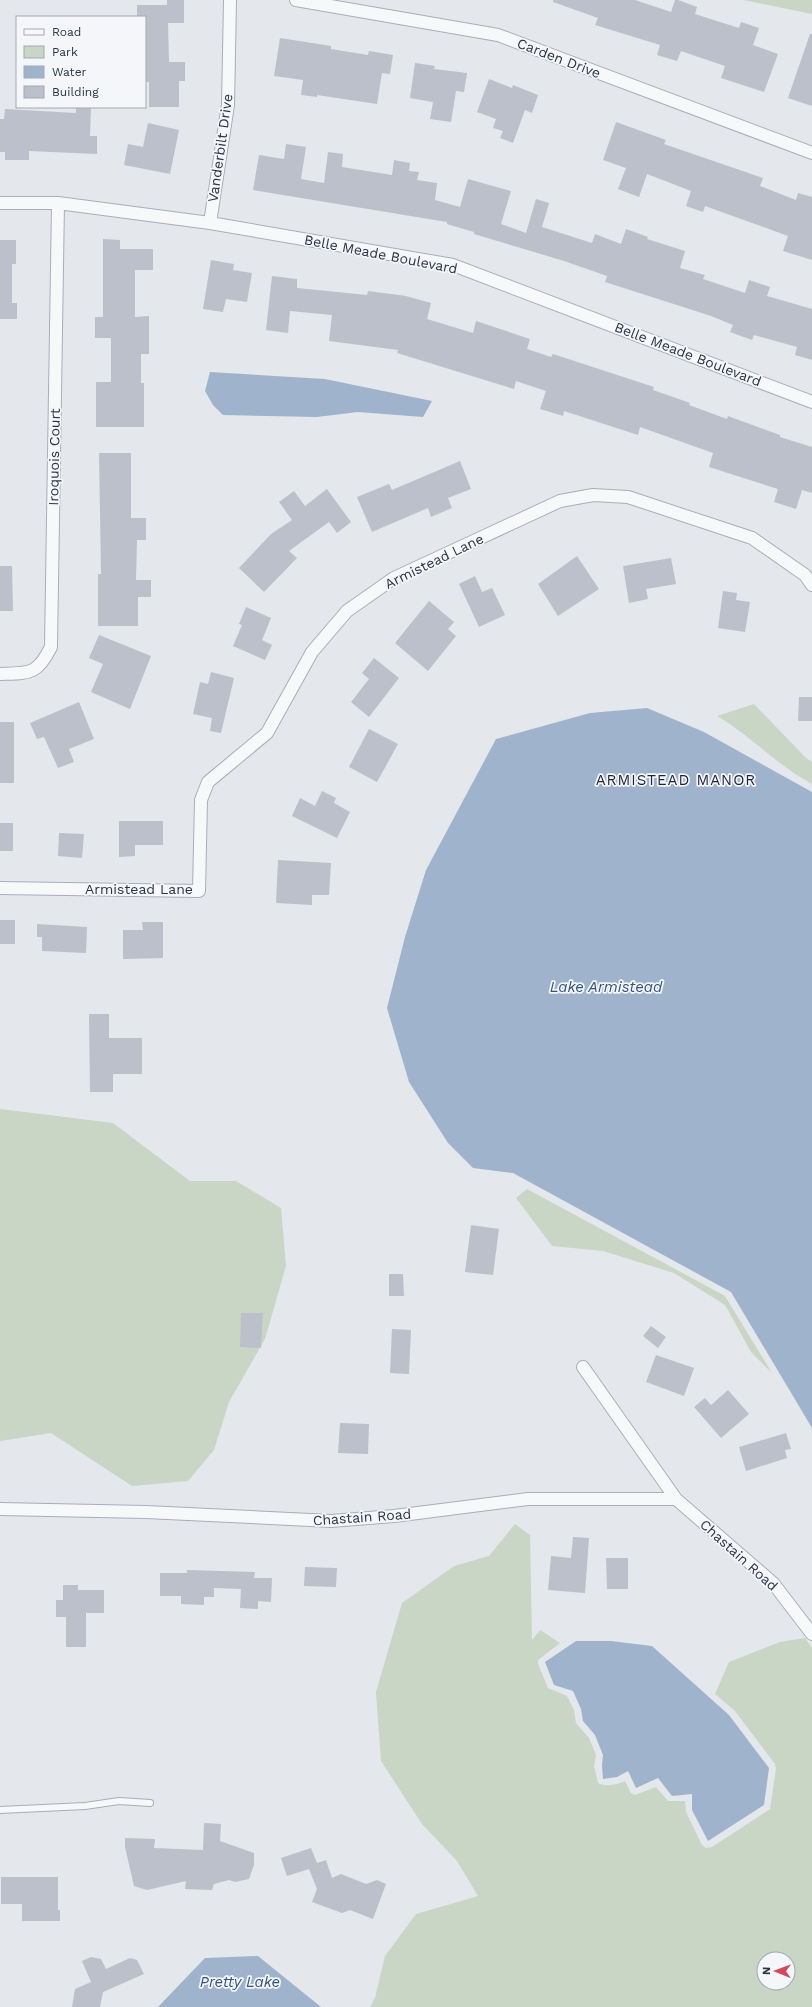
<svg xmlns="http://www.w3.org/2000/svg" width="812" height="2007" viewBox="0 0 812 2007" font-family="'Work Sans',sans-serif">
	<rect width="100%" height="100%" fill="#e4e7ec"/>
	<path fill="#c9d6c5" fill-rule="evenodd" d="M743 0H812V14Z
		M754 704 805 757 812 762V784C778 766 751 736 717 716Z
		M0 1109 113 1123 190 1181H236L281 1208 286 1266 265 1339 229 1402 214 1450 188 1481 132 1486 51 1433 0 1441Z
		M527 1189 725 1296 772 1373 751 1352 725 1305 674 1273 603 1251 552 1246 516 1198Z
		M515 1524 530 1535 532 1640 540 1630 560 1643 538 1660V1664L548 1688 567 1696 574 1710 576 1723 589 1738 596 1755 594 1766 598 1783C606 1787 617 1785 625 1781L631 1793 635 1795 656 1787 668 1801H685L686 1812 702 1845 706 1848 712 1847 770 1809 776 1769 775 1764 735 1711 715 1694 729 1662 780 1642 805 1638 812 1648V2007H370L375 1998 385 1956 416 1914 478 1896 457 1861 422 1824 381 1761 376 1692 402 1603 454 1566 489 1556ZM764 1959H788V1983H764Z"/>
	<path fill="#9fb4cc" d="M210 372 325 379 432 401 423 417 358 412 317 417 223 415 213 405 205 391Z
		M647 708 704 732 812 792V1428L731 1292 513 1173 473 1168 448 1143 409 1082 387 1008 405 937 426 870 496 739 590 713Z
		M576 1641H611L652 1646 729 1715 769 1768 764 1805 708 1841 692 1810V1794L672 1796 658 1778 636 1788 628 1771 617 1777 603 1779 602 1765 603 1755 595 1735 583 1721 581 1709 573 1691 554 1685 545 1662Z
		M258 1956 321 2007H158L205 1958Z"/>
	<path fill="#bbc0ca" d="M167 0H184V23H168L169 62H185V81H179V107H149V82H145V17H137V5H167Z
		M553 0H635L671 12 675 0H678L697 7 695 14 739 28 741 22 759 28 753 45 778 54 764 92 721 78 725 66 681 51 677 61 657 55 660 45 595 25 598 18 553 2Z
		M810 34H812V106L788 98Z
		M280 38 331 46V49L368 55 369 51 393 55 390 74 382 73 377 104 317 95V97L301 95 303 80 274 76Z
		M415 63 435 66 434 69 467 73 464 92 456 91 451 122 430 119 433 102 410 98Z
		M489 79 512 88 513 85 538 95 532 113 525 110 513 143 500 138 503 131 493 128 496 119 477 112Z
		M76 107H91L90 136H97V154L29 151V160H5V152H0V119H4L5 109 76 113Z
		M616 122 666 140 664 144 763 178 760 186 796 200 798 193 812 197V260L783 251 788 236 705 206 703 212 686 206 691 191 647 174 639 197 618 189 626 168 603 160Z
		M148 123 179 130 170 174 124 165 128 144 143 147Z
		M286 144 306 147 301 179 324 183 328 152 343 154 342 167 392 175 394 160 410 163 409 171 419 172 417 180 437 183 435 200 460 207 468 179 511 191 501 224 526 233 536 199 549 203 542 227 592 243 595 234 621 244 626 229 648 237 647 239 685 251 680 268 705 275 703 279 745 293 749 280 770 287 767 296 812 309V360L795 355 797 347 754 335 752 340 730 332 733 325 711 316 605 282 607 276 564 261 474 234V232L447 224V222L253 190 259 155 284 159Z
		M103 239 120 240V249H153V270H135V317L149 316V354H141V383H144V427H96V382H111V338H95V317H103Z
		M0 240H16V264H12V303H17V319H0Z
		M211 260 234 264 233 270 252 273 247 302 226 299 223 312 203 309Z
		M272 276 297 279V288L367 295 368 291 406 296 431 303 427 319 473 333 476 321 530 339 527 349 551 357 553 354 654 387 653 390 690 403 689 405 727 419 728 416 780 435V437L812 447V493L802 490 796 509 774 502 778 489 709 467 713 453 640 427 638 435 564 411 563 416 540 409 546 391 516 381 514 389 397 353 398 350 329 341 332 315 290 311 288 333 266 330Z
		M99 453H131V518H146V540H137L136 580H151V597H138V626H98V574H101Z
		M460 461 471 489 448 498 452 508 431 517 428 508 372 532 357 497 389 484 392 490Z
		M327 489 351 522 337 533 329 522 289 551 297 558 264 592 239 568 271 534 292 520 279 502 294 491 305 506Z
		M577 556 599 589 558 616 538 584Z
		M671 558 676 584 646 589 648 599 629 603 623 566Z
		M0 566H12L13 611H0Z
		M475 576 482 592 492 588 505 615 479 627 459 584Z
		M723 591 737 593 736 600 750 602 745 632 718 628Z
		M429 601 454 622 448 629 456 636 428 671 395 643Z
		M246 607 271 618 262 640 272 645 265 660 233 646 242 625 239 624Z
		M99 635 151 656 130 709 91 692 103 664 89 658Z
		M374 658 399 678 369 717 351 702 369 679 362 673Z
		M211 672 234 678 221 733 210 731 212 718 193 714 200 682 208 684Z
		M799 697H812V721H798Z
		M79 702 94 739 69 749 74 762 58 768 44 737 37 739 30 723Z
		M0 722H14V783H0Z
		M369 729 398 744 377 782 349 767Z
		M322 791 336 798 334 803 350 812 337 838 292 816 300 798 315 806Z
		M119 821H163V845H135V856L119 857Z
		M0 823H13V851H0Z
		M59 833 84 834 82 858 58 856Z
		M278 860 331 863 329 895H312V905L276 903Z
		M0 920H15V944H0Z
		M142 922H163V958L123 959V930H143Z
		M37 924 87 927 86 953 42 951V937H37Z
		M89 1014H109V1038H142V1074H113V1092H90Z
		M471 1225 499 1229 493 1275 465 1272Z
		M389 1274H403L404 1296H389Z
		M241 1313H263L261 1348 240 1347Z
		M651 1326 666 1337 658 1348 643 1336Z
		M392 1329 411 1330 409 1374 390 1373Z
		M656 1355 694 1368 684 1396 646 1382Z
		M728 1390 749 1414 721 1438 694 1407 705 1398 711 1405Z
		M340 1423 369 1424 368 1454 338 1453Z
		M786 1433 791 1449 785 1450 787 1458 746 1471 739 1447Z
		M573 1537 589 1538 585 1593 548 1590 551 1556 571 1558Z
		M606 1558H628V1589H607Z
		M305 1567 337 1568 336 1587 304 1586Z
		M187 1570 255 1572 254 1578H272L271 1602 258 1601V1609L240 1608 241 1589 214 1588V1597H204V1605L181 1604V1596H160V1573H187Z
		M63 1585H78V1590H104V1613H86V1647H66V1617H56V1600H63Z
		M204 1823 221 1824 220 1841 254 1853V1865L249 1879 235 1882 229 1880 214 1884 212 1890 185 1889 186 1881 147 1890 134 1886 125 1847V1838L155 1839 154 1848 203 1850Z
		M311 1848 317 1863 326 1860 332 1878 341 1874 366 1884 377 1880 386 1884 373 1919 350 1910 342 1913 312 1902 317 1889 309 1869 287 1876 281 1858Z
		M1 1877H58V1910H60V1921H22V1904H1Z
		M91 1957 101 1959 106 1969 130 1958 137 1960 144 1974 103 1992 100 2007H72L75 1989 91 1982 82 1961Z"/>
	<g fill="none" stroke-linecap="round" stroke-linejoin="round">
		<g stroke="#a9aeb7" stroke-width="8">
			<path id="service" d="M0 1810 85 1806 119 1801 150 1803"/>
		</g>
		<g stroke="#a9aeb7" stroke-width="14">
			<path id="minor" d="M296 0 498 35 812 153
				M0 203H58L210 223 453 265 812 402
				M210 223 228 105 230 0
				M0 674C30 673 37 675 51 647L58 203
				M0 888 199 891 201 800 208 782 267 733 312 652 347 611 394 578 560 501 593 495 628 497 752 538 805 575 812 585
				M583 1367 676 1499
				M0 1509 146 1512 331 1521 394 1516 528 1499H676L773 1583 812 1634"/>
		</g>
		<use href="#service" stroke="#f7f8fa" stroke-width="6"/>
		<use href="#minor" stroke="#f7f8fa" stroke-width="12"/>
	</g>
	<g text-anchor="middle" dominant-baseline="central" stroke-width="3.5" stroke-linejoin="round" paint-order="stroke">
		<g font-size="14" fill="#2b3445" stroke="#f4f6f9">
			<text transform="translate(559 58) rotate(21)">Carden Drive</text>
			<text transform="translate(220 148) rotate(-82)">Vanderbilt Drive</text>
			<text transform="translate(381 254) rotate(11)">Belle Meade Boulevard</text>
			<text transform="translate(688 354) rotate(21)">Belle Meade Boulevard</text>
			<text transform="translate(54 457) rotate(-89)">Iroquois Court</text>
			<text transform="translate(434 561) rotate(-26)">Armistead Lane</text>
			<text x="139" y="889">Armistead Lane</text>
			<text transform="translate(362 1517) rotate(-4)">Chastain Road</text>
			<text transform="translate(739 1555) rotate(42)">Chastain Road</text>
		</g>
		<g font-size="15" letter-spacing="1" fill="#1d2536" stroke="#f4f6f9">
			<text x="676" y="780">ARMISTEAD MANOR</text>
		</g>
		<g font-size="15" font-style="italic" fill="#34527a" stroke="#f4f6f9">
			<text x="606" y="987">Lake Armistead</text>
			<text x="240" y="1982">Pretty Lake</text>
		</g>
	</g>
	<rect x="16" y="16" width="130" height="92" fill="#f4f6f9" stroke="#a4a8b1"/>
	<rect x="24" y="29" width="20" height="6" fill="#f7f8fa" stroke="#a4a8b1"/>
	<text x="52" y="36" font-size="12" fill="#2b3445">Road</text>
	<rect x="24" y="46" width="20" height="12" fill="#c9d6c5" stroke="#a4a8b1"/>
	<text x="52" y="56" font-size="12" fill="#2b3445">Park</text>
	<rect x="24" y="66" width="20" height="12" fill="#9fb4cc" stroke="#a4a8b1"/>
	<text x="52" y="76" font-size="12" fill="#2b3445">Water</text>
	<rect x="24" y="86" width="20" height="12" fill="#bbc0ca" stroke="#a4a8b1"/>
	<text x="52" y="96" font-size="12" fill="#2b3445">Building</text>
	<g transform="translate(776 1971) rotate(271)"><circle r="19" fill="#f4f6f9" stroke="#a4a8b1"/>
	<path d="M0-3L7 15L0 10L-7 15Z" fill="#d1495b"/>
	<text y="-6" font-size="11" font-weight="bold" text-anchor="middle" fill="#2b3445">N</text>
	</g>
</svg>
